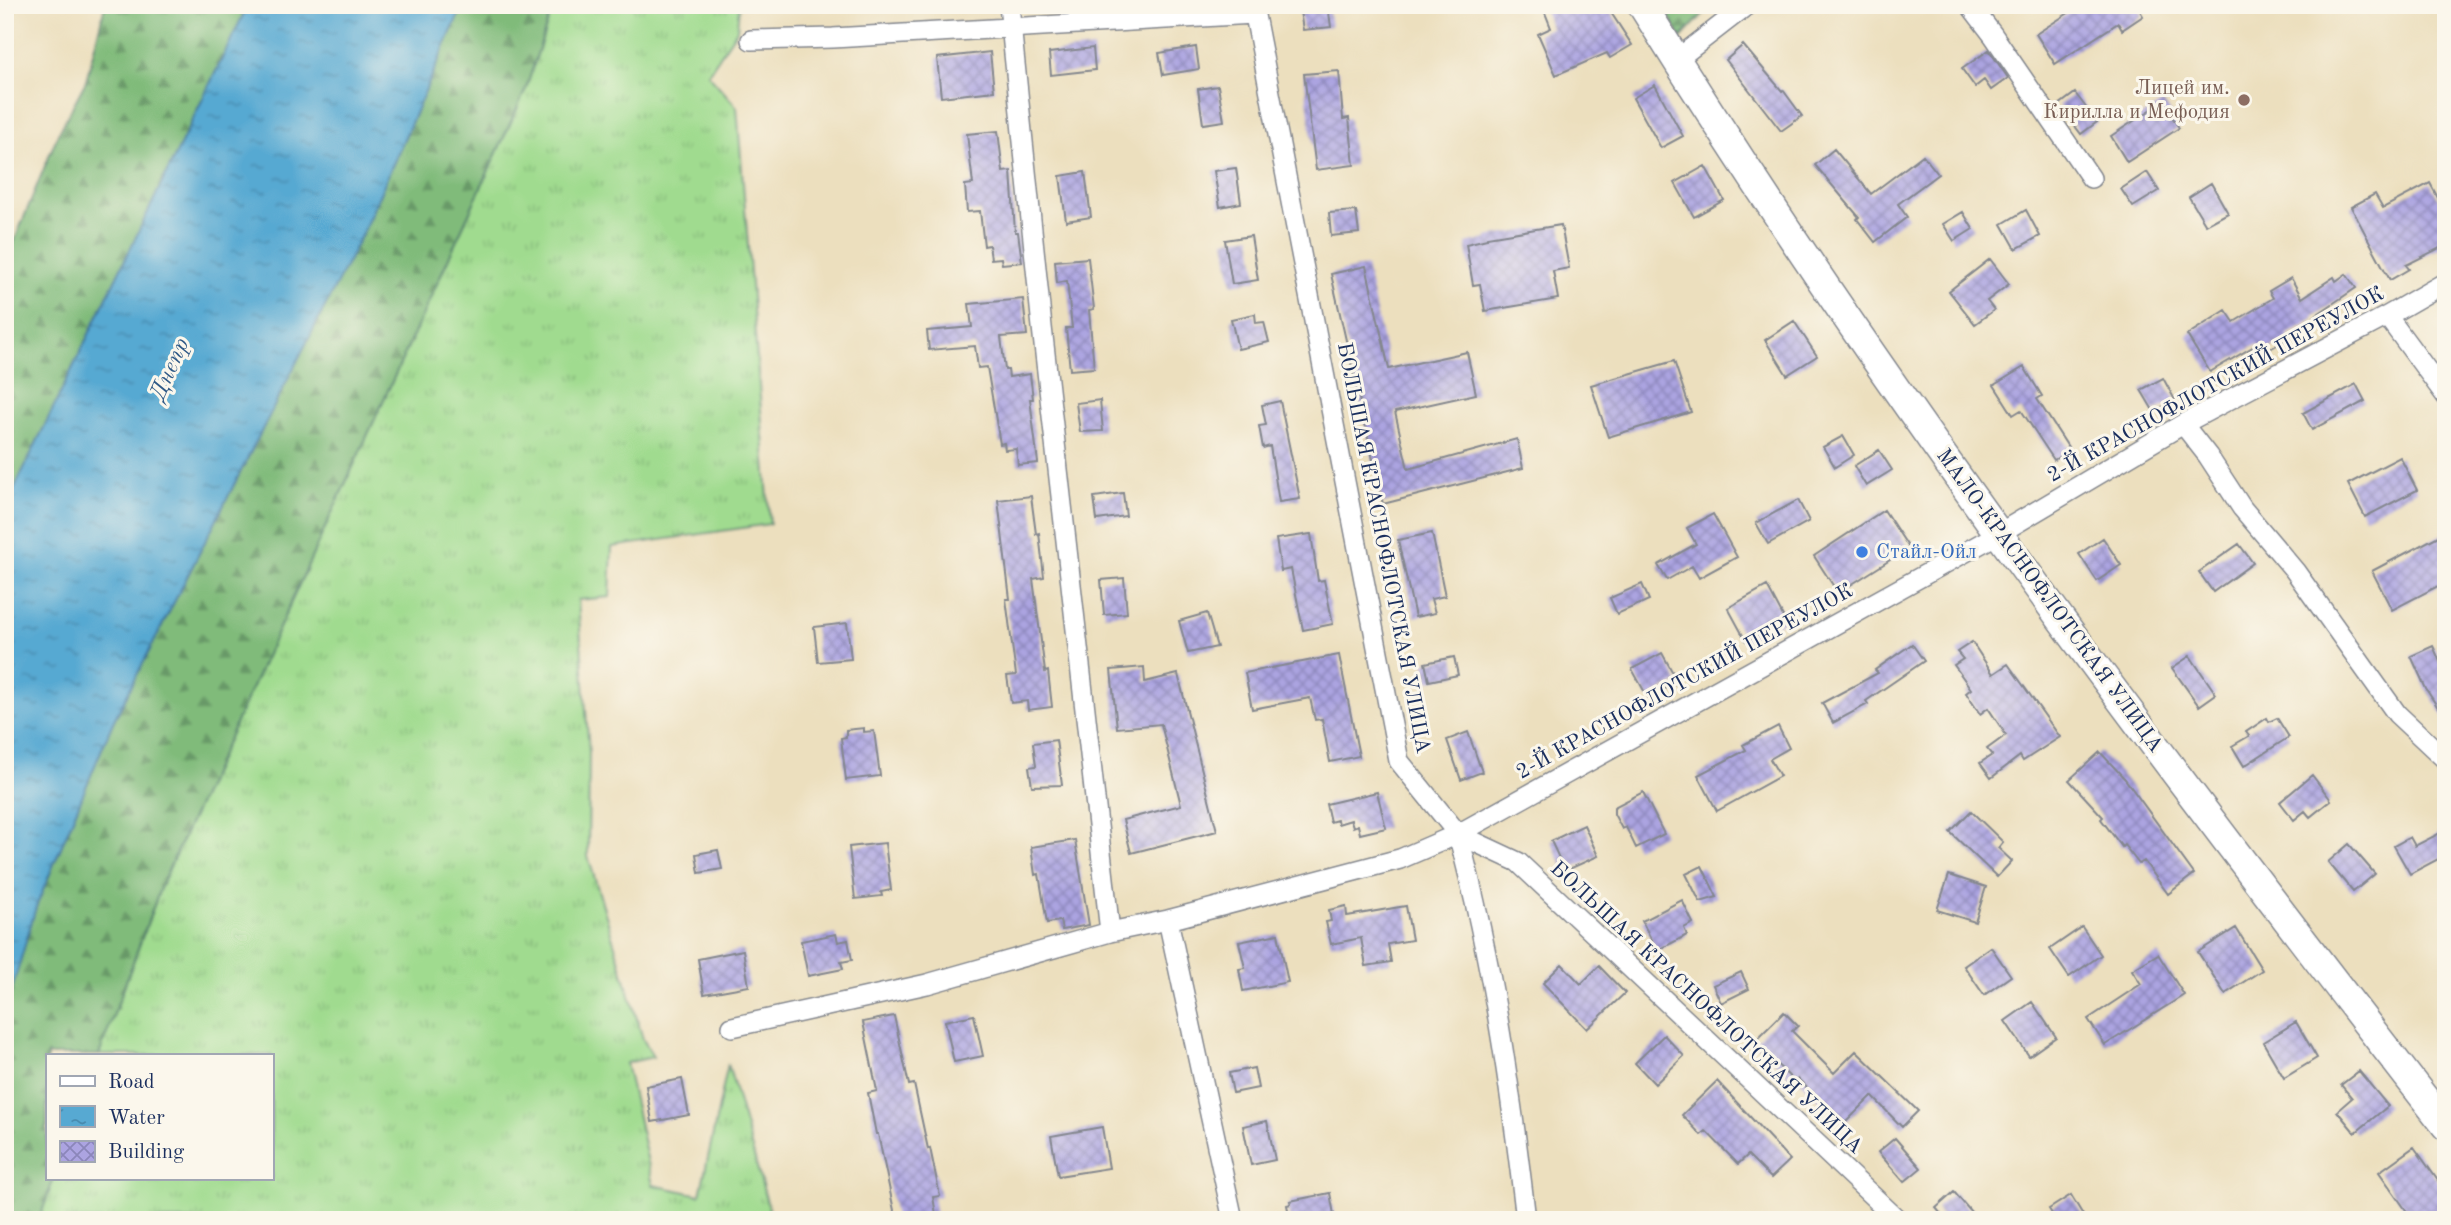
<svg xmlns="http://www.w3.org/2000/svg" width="2451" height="1225" viewBox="0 0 2451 1225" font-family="'Old Standard TT',serif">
	<defs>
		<pattern id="grass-tufts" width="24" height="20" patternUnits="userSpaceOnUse" patternTransform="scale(1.75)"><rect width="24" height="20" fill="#a0db8f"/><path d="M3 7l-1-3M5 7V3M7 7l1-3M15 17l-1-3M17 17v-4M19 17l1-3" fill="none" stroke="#89bc7e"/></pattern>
		<pattern id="forest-firs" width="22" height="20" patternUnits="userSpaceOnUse" patternTransform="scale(1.75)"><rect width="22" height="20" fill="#80bb7a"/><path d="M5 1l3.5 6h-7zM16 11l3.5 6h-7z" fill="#689867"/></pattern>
		<pattern id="water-ripples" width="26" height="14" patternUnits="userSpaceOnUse" patternTransform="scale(1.75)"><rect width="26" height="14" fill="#57a9d2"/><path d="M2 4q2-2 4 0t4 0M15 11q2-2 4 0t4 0" fill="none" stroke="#478aae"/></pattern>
		<pattern id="building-cross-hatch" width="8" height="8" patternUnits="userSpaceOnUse" patternTransform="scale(1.75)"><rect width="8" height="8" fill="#aca4e1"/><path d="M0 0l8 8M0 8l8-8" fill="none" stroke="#8b86ba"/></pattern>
	</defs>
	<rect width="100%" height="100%" fill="#fbf7ec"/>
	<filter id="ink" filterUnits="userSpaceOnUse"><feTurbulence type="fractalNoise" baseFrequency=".0143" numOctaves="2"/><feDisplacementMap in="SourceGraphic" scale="14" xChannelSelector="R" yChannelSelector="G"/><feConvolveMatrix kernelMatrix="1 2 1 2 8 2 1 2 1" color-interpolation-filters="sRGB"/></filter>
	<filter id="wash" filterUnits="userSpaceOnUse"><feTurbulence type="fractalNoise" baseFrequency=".00686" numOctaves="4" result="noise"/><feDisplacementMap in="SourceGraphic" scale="28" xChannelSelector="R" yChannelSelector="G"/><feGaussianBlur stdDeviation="1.57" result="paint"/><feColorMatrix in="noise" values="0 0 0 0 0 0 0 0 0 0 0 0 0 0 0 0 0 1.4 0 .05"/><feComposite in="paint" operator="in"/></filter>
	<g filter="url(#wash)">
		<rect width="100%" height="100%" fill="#ecdfbe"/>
		<path fill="url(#grass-tufts)" stroke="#5e8576" stroke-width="2" d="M553 5H739L737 30 708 74 737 107 770 524 612 547 610 597 578 600 589 752 588 856 643 1039 653 1057 626 1063 653 1185 700 1195 728 1064 772 1220H39L54 1178H271V1055H99L161 886 526 89Z"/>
		<path fill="url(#forest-firs)" stroke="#4e756c" stroke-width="2" d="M105 5H248L5 508V264L58 134 86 81Z
			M463 5H553L526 89 161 886 99 1055H47V1178H54L39 1220H5V1013L36 907 113 722 363 232Z
			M1663 5H1707L1708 9 1681 38Z"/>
		<path fill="url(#water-ripples)" stroke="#396c98" stroke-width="2" d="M248 5H463L363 232 113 722 36 907 5 1013V508Z"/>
		<g id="blocks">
			<path fill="url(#building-cross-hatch)" d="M1299 5H1328L1331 27 1303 30Z
				M1542 5H1606L1632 45 1610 58 1607 53 1556 75 1538 34 1551 28Z
				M2081 5H2145L2139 9 2143 16 2122 30 2118 23 2055 64 2036 34Z
				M1743 45 1782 91 1783 90 1802 116 1781 131 1726 60Z
				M1196 47 1199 69 1163 75 1159 53Z
				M1093 48 1095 70 1051 75 1049 53Z
				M1989 50 2008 78 1991 90 1984 80 1975 87 1962 69Z
				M990 52 994 91 941 97 937 58Z
				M1339 71 1343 119 1349 118 1354 165 1316 170 1304 74Z
				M1655 85 1683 136 1661 148 1633 98Z
				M1218 86 1224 121 1203 124 1198 89Z
				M2075 93 2097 122 2081 134 2059 105Z
				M2163 102 2179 128 2127 162 2111 136Z
				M998 131 1003 172 1011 171 1015 232H1018L1022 262 1002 264 1001 258 991 259 989 245 984 246 980 211 967 212 965 185 973 184 967 134Z
				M1834 149 1871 194 1923 155 1938 174 1898 204 1907 217 1875 242 1857 219 1859 217 1815 165Z
				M1705 166 1724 200 1694 217 1675 183Z
				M1236 168 1241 203 1220 207 1214 171Z
				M1085 172 1091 217 1066 221 1060 176Z
				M2147 172 2159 191 2133 207 2121 189Z
				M2211 183 2228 213 2206 225 2189 197Z
				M2430 183 2446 213V245L2406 265 2409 269 2390 280 2351 207 2375 194 2383 208Z
				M2026 210 2040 236 2016 249 2002 224Z
				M1356 211 1359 233 1331 236 1329 213Z
				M1963 212 1973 229 1954 241 1943 224Z
				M1561 225 1569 268 1553 271 1558 299 1485 311 1480 284 1473 285 1466 244 1487 239V237Z
				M1251 236 1258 280 1232 284 1225 240Z
				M1088 258 1094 309 1089 310 1094 368 1070 370 1066 328H1072L1067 281 1057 283 1055 261Z
				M1990 259 2009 284 1987 301 1994 310 1975 324 1949 291Z
				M1366 266 1389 369 1467 352 1476 394 1395 412 1408 469 1517 439 1523 468 1383 504 1331 274Z
				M2346 274 2356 288 2313 317 2314 319 2287 335 2289 338 2263 353 2258 344 2210 372 2187 335 2226 310 2234 322 2273 298 2269 291 2291 278 2302 298 2334 277 2336 281Z
				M1023 299 1027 335 1001 337 1005 370H1008L1009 377 1030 374 1033 399H1030L1038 463 1018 465 1016 449 1005 450 1004 443 1000 444 987 367 978 368 975 346 929 350 927 331 972 327 969 304Z
				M1255 314 1256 323 1264 322 1269 342 1238 349 1231 319Z
				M1794 321 1817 356 1787 375 1765 340Z
				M1674 361 1691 412 1608 437 1591 385Z
				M2024 367 2042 396 2037 399 2070 450 2054 460 2021 410 2013 415 1994 385Z
				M2163 378 2175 400 2154 412 2141 390Z
				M2356 384 2365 401 2312 430 2303 413Z
				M1100 400 1103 431 1080 432 1076 403Z
				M1280 401 1300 499 1279 502 1270 446 1263 448 1259 426 1266 425 1262 405Z
				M1843 436 1854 455 1835 467 1823 447Z
				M1879 450 1892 470 1866 486 1854 466Z
				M2400 457 2417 490 2365 517 2348 484Z
				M1123 493 1126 516 1097 520 1094 497Z
				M1031 496 1036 534 1039 533 1044 577 1033 579 1045 672 1048 671 1052 707 1028 710 1027 701 1011 703 1007 676 1016 675 1006 599H1010L998 500Z
				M1798 500 1809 521 1768 544 1756 523Z
				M1884 510 1909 548 1838 593 1814 556Z
				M1713 514 1737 557 1699 578 1692 566 1667 580 1658 565 1696 544 1687 528Z
				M2446 532V582L2392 610 2372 571Z
				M1432 533 1445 596 1431 599 1435 613 1415 617 1398 540Z
				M1311 534 1318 581 1324 580 1333 624 1303 630 1291 569 1281 571 1276 539Z
				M2103 538 2121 565 2097 581 2079 554Z
				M2239 544 2253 563 2213 592 2199 572Z
				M1124 578 1127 613 1104 615 1101 580Z
				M1642 584 1649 600 1617 614 1610 598Z
				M1767 586 1785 620 1746 641 1728 608Z
				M1207 613 1217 647 1188 653 1179 621Z
				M847 623 851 659 818 662 814 627Z
				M1972 642 1993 674 2008 664 2060 737 2023 761 2020 756 1991 778 1980 763 1992 755 1987 749 2006 735 1988 708 1980 714 1966 693 1971 689 1954 665 1963 659 1957 652Z
				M1912 644 1924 661 1866 701 1868 704 1833 723 1822 703 1878 673 1875 670Z
				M2433 646 2446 675V720L2426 689 2411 656Z
				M1662 653 1678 682 1648 698 1632 669Z
				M1339 655 1359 756 1330 762 1322 719 1315 720 1310 698 1252 709 1245 673Z
				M2190 656 2216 694 2199 706 2172 668Z
				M1454 657 1458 675 1429 681 1425 663Z
				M1144 667 1145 682 1178 674 1217 831 1131 853 1123 820 1181 805 1161 724 1117 728 1111 670Z
				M2267 718 2269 722 2277 718 2289 737 2244 766 2232 746 2249 736 2246 732Z
				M1778 726 1789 748 1770 759 1780 776 1717 811 1698 775 1746 750 1743 745Z
				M864 728V732L874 731 880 776 846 780 841 738 846 737V730Z
				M1468 732 1482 772 1461 780 1447 740Z
				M1056 740 1062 785 1032 786 1029 767 1036 766 1033 743Z
				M2100 752 2125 779 2194 874 2168 894 2144 861 2139 864 2124 845 2122 847 2101 819 2103 817 2069 780Z
				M2312 775 2331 800 2310 817 2305 811 2294 820 2280 802Z
				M1377 792 1386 828 1360 834 1358 825 1353 827 1351 820 1338 824 1337 820 1330 822 1326 804Z
				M1643 792 1664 834 1636 848 1626 827 1622 829 1614 814V807Z
				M1971 811 2003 842 1998 848 2012 861 1997 877 1950 832Z
				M1584 825 1598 856 1565 871 1551 841Z
				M2440 833 2446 844V855L2410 874 2394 846 2410 837 2415 846Z
				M1075 840 1089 925 1062 930 1060 921 1047 923 1039 874 1035 875 1031 847Z
				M885 843 891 890 881 892 882 896 855 899 849 847Z
				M2349 844 2375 874 2353 892 2328 862Z
				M718 850 722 869 699 873 696 854Z
				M1702 866 1717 897 1700 902 1686 874Z
				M1949 875 1986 887 1975 922 1937 910Z
				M1682 900 1693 923 1684 928 1687 935 1657 951 1642 921Z
				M1346 906 1347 916 1406 906 1412 940 1388 944 1391 962 1366 966 1361 938 1331 944 1326 922 1331 921 1329 910Z
				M2082 927 2101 955 2069 977 2050 949Z
				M2236 928 2262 970 2225 994 2198 952Z
				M836 934 838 942 848 940 852 960 841 962 843 969 808 976 801 941Z
				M1278 934 1288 982 1243 991 1239 969 1245 968 1239 942Z
				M1991 947 2011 976 1984 995 1964 966Z
				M743 950 749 986 704 994 698 959Z
				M2158 954 2184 995 2105 1045 2088 1019 2141 984 2132 970Z
				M1562 964 1581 984 1599 966 1625 993 1587 1029 1543 983Z
				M1741 972 1749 989 1721 1003 1713 985Z
				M2032 1002 2056 1037 2029 1056 2005 1021Z
				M1784 1012 1798 1026 1792 1031 1834 1073 1856 1051 1918 1111 1902 1127 1872 1096 1844 1124 1798 1079 1795 1082 1754 1042Z
				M974 1015 983 1056 954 1062 945 1021Z
				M894 1016 909 1085 914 1084 928 1149 930 1148 940 1196 933 1197 937 1220H896L878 1134H876L868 1093 877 1091 863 1022Z
				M2296 1022 2317 1058 2284 1078 2263 1042Z
				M1664 1035 1684 1056 1655 1084 1635 1063Z
				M1254 1068 1258 1088 1233 1093 1229 1073Z
				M2359 1071 2388 1106 2355 1133 2337 1111 2352 1098 2341 1085Z
				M682 1079 689 1115 652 1122 646 1086Z
				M1717 1081 1790 1160 1771 1178 1748 1155 1738 1164 1706 1131 1701 1135 1682 1115Z
				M1267 1121 1275 1160 1251 1165 1243 1126Z
				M1102 1127 1109 1168 1058 1176 1051 1136Z
				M1895 1138 1921 1168 1904 1182 1878 1152Z
				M2414 1147 2446 1192V1220H2413L2379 1172Z
				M1954 1192 1978 1220H1946L1936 1208Z
				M1330 1193 1335 1220H1290L1287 1205 1291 1204 1290 1201Z
				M2071 1195 2086 1220H2056L2049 1209Z"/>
		</g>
	</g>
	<g filter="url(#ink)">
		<use href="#blocks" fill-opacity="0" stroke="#84878e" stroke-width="2"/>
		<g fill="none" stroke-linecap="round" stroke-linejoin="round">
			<g stroke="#84878e" stroke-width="22">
				<path id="street" d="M1009 5 1042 327 1110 932
					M1253 5 1399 761 1458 834 1518 862 1898 1220
					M1970 5 1993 35 2091 178
					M751 40 833 38 1254 14
					M1676 60 1747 5
					M2387 316 2446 396
					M2183 424 2208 456 2242 508 2295 571 2397 714 2446 760
					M1458 834C1492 960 1511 1090 1526 1220
					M1168 920 1233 1220
					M732 1027 927 984 1110 932 1168 920 1400 859 1458 834 1998 534 2183 424 2387 316 2446 282"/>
			</g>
			<g stroke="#84878e" stroke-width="31">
				<path id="secondary" d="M1642 5C1885 396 2164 763 2446 1126"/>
			</g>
			<use href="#street" stroke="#fff" stroke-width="19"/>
			<use href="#secondary" stroke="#fff" stroke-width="28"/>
		</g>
	</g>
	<circle fill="#8d6e63" stroke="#fbf7ec" stroke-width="2.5" cx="2244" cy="100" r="7"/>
	<circle fill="#3f7fe0" stroke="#fbf7ec" stroke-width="2.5" cx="1862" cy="552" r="7"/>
	<g text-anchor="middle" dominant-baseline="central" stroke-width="6" stroke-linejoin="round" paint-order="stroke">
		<g font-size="21" fill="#785e54" stroke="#fbf7ec" text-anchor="end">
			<text x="2230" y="88">Лицей им.<tspan x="2230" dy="24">Кирилла и Мефодия</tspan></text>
		</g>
		<g font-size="21" fill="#1b2f5e" stroke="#fbf7ec">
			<text transform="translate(2216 385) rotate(-29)">2-Й КРАСНОФЛОТСКИЙ ПЕРЕУЛОК</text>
			<text transform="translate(1383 548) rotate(79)">БОЛЬШАЯ КРАСНОФЛОТСКАЯ УЛИЦА</text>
			<text transform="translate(2049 601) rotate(54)">МАЛО-КРАСНОФЛОТСКАЯ УЛИЦА</text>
			<text transform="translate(1685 682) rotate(-29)">2-Й КРАСНОФЛОТСКИЙ ПЕРЕУЛОК</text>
			<text transform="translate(1706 1008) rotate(43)">БОЛЬШАЯ КРАСНОФЛОТСКАЯ УЛИЦА</text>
		</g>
		<g font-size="21" fill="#366cbe" stroke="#fbf7ec" text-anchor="start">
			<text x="1876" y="552">Стайл-Ойл</text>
		</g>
		<g font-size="23" font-style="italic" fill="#305a87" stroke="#fbf7ec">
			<text transform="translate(170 369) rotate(-66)">Днепр</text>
		</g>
	</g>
	<rect width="2451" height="1225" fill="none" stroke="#fbf7ec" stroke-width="28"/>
	<rect x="46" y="1054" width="228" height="126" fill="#fbf7ec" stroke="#a1a7b3" stroke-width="2"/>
	<rect x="60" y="1076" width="35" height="10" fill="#ffffff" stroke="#a1a7b3" stroke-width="2"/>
	<text x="108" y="1088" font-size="21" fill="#1b2f5e">Road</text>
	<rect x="60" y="1106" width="35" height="21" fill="url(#water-ripples)" stroke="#a1a7b3" stroke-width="2"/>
	<text x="108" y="1124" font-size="21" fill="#1b2f5e">Water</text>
	<rect x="60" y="1141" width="35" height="21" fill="url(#building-cross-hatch)" stroke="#a1a7b3" stroke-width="2"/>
	<text x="108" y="1158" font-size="21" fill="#1b2f5e">Building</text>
</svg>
